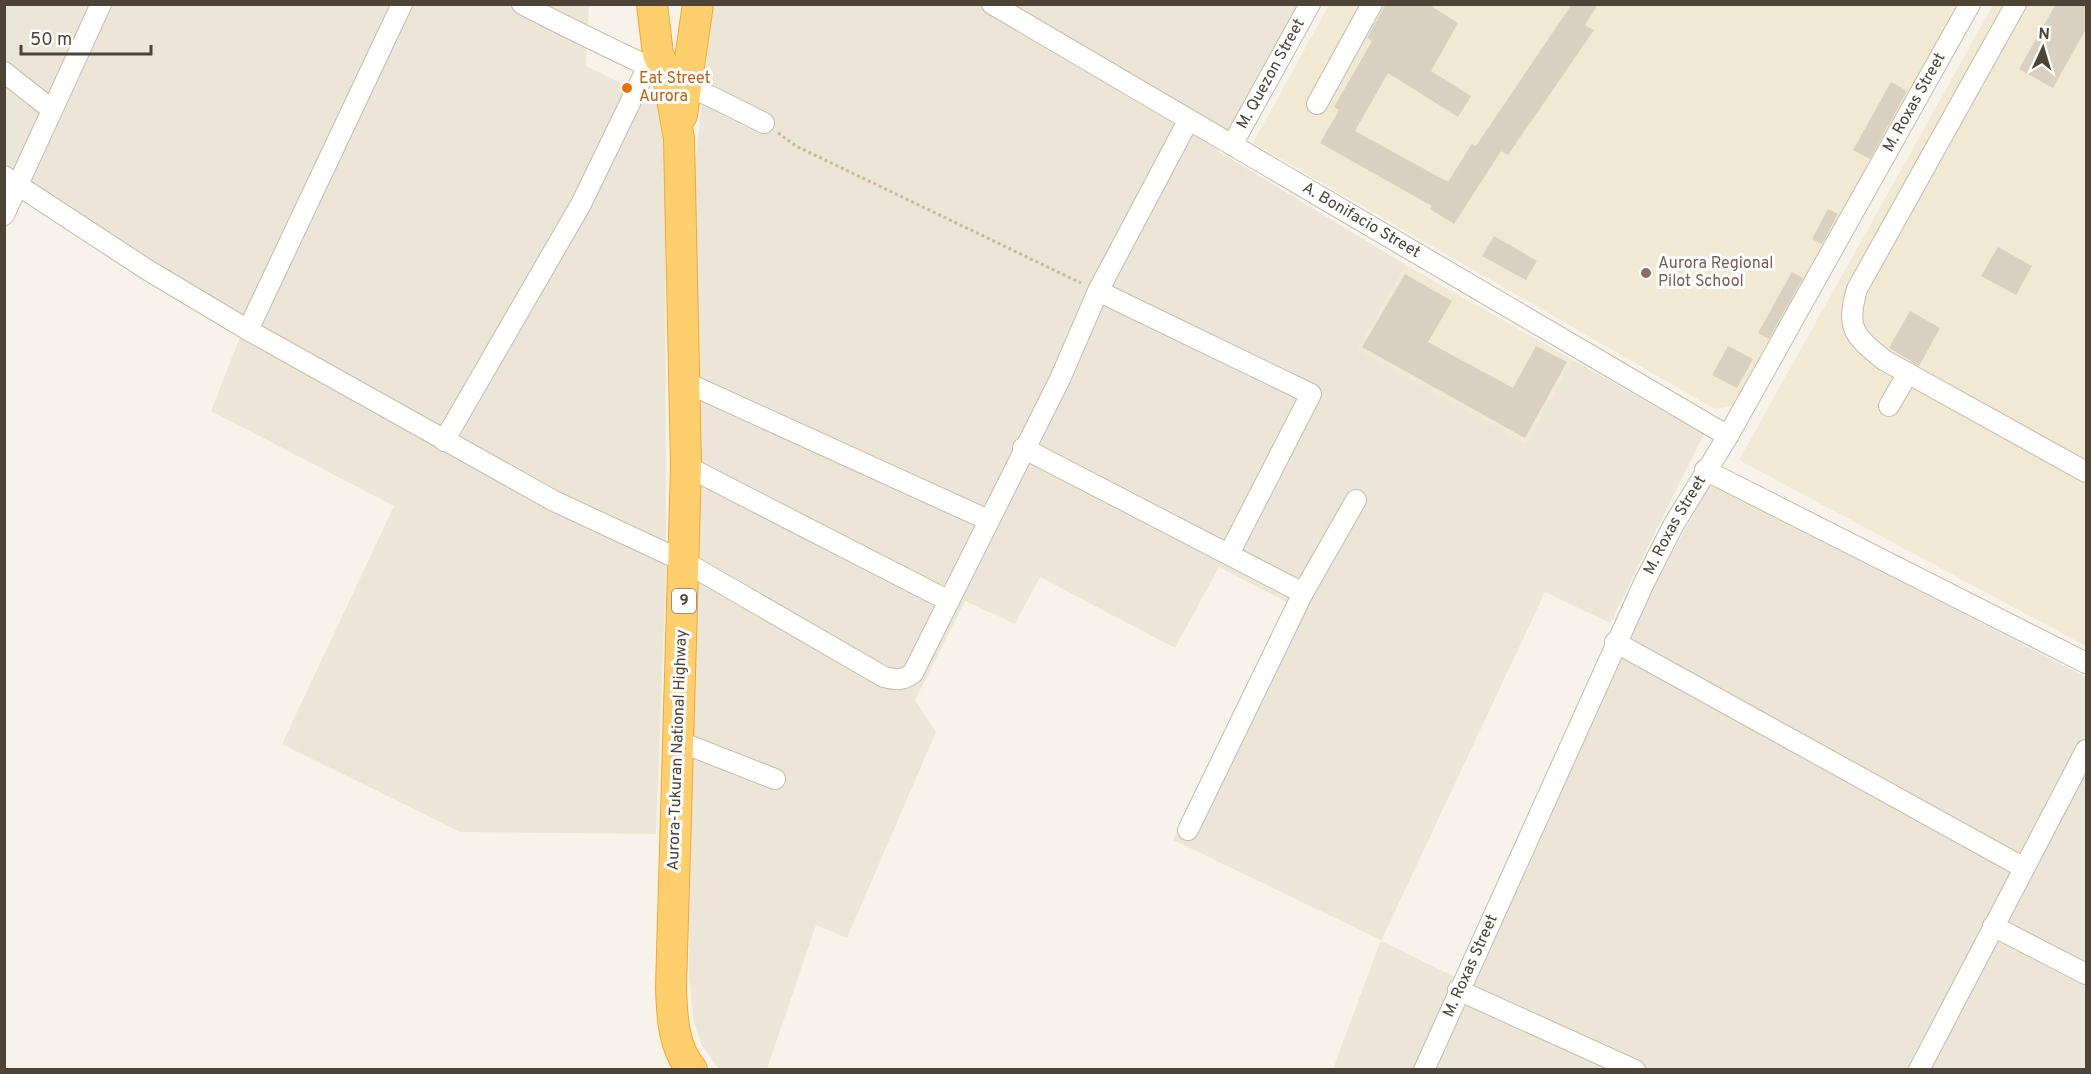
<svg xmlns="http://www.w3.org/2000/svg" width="2091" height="1074" viewBox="0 0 2091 1074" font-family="Overpass,sans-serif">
	<rect width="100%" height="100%" fill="#f7f3eb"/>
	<path fill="#ece6d8" d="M5 5H589L586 66 665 105 666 571 656 834 460 832 282 744 394 506 211 411 240 337 23 197 5 231Z
		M713 5H1298L1218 151 1406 265 1358 349 1526 443 1573 360 1704 434 1610 623 1545 592 1381 941 1470 984 1635 622 1710 483 2086 677V1069H1333L1381 940 1173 840 1290 604 1219 567 1175 648 1040 577 1015 624 965 601 915 700 936 732 847 938 816 925 767 1069H719L702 1046 693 1020 689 974 690 779 699 553 695 165Z"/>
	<path fill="#f1e9d4" d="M1329 5H1960L1742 404 1715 409 1253 143Z
		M1993 5H2086V646L1739 460Z
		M1406 265 1573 360 1526 444 1357 349Z"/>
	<path fill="#dad0bf" d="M1386 4H1428L1458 23 1431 71 1471 96 1458 117 1388 73 1355 131 1448 182 1472 144 1476 146 1572 4H1598L1585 25 1594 30 1508 155 1501 151 1454 224 1430 209 1432 206 1320 143 1339 110 1334 107 1372 41 1367 38Z
		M2056 4H2086V29L2053 88 2019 69Z
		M1891 82 1907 91 1870 159 1853 150Z
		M1828 209 1838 214 1822 244 1812 239Z
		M1494 236 1537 261 1526 280 1482 256Z
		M1998 247 2032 266 2016 295 1981 276Z
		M1792 272 1803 278 1769 339 1758 333Z
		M1405 274 1452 301 1428 342 1513 388 1536 346 1567 362 1525 438 1362 347Z
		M1910 311 1940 328 1919 366 1889 348Z
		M1728 346 1753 359 1737 388 1712 375Z"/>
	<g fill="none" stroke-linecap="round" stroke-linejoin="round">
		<g stroke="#c4bcac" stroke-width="22">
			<g id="minor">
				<path d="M522 4C602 46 684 82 764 123"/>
				<path id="s1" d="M992 4 1728 436"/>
				<path d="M2016 4 1857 289C1846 328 1853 335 1884 360L2086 472"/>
				<path d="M4 72 51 109"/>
				<path d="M1317 104 1372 4"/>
				<path id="s2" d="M1232 145 1310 4"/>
				<path d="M4 176 146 269 248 330 554 501 685 562 884 677C896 680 903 681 913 673L1060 379 1098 291 1188 121"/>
				<path d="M4 215 101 4"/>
				<path d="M1098 291 1311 394 1229 554"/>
				<path d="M248 330 402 4"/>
				<path d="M685 382 988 520"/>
				<path d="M1889 406 1908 373"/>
				<path d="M444 441 581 204 647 68"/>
				<path d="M1023 448 1303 593"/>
				<path d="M686 466 949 601"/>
				<path d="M1705 470 2086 663"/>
				<path d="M1615 642 2024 868"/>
				<path d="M678 741 775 779"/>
				<path d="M1188 830 1303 593 1356 500"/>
				<path d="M1993 926 2086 974"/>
				<path d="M1458 990 1635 1070"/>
				<path id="s3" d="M1424 1070 1644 583 1674 524 1728 436 1970 4"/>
				<path d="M1919 1070 2086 750"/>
			</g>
		</g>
		<g stroke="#f0a92c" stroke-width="32">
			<path id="highway" d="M652 4 658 54 668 77 679 138 686 466 671 988C672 1016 673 1047 692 1070
				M682 115 698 4"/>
		</g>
		<path stroke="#c8b89b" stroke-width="3" stroke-dasharray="3 3" stroke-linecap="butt" d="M778 133 796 146 1081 283"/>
		<use href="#minor" stroke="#fff" stroke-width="20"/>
		<use href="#highway" stroke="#ffcf6e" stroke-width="30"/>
	</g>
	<circle fill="#e8710a" stroke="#fff" stroke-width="2" cx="627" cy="88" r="6"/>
	<circle fill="#8d6e63" stroke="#fff" stroke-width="2" cx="1646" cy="273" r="6"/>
	<g text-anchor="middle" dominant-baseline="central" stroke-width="6" stroke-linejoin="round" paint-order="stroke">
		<rect fill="#fff" stroke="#827c73" stroke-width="1.5" x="672" y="589" width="24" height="24" rx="4.5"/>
		<g font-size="15" font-weight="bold" fill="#4d4437">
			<text x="684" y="601">9</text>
		</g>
		<g font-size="16" fill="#4d4437" stroke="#fff">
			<text stroke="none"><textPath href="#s2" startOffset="81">M. Quezon Street</textPath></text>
			<text stroke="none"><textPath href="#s3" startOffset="1086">M. Roxas Street</textPath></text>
			<text stroke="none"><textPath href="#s1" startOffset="428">A. Bonifacio Street</textPath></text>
			<text stroke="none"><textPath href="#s3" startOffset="600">M. Roxas Street</textPath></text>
			<text transform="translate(678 750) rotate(-88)">Aurora-Tukuran National Highway</text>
			<text stroke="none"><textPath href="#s3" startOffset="114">M. Roxas Street</textPath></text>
		</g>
		<g font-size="16" fill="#c56008" stroke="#fff" text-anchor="start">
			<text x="639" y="79">Eat Street<tspan x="639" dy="18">Aurora</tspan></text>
		</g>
		<g font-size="16" fill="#785e54" stroke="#fff" text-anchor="start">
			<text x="1658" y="264">Aurora Regional<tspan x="1658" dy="18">Pilot School</tspan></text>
		</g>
	</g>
	<rect width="2091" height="1074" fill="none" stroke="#4d4437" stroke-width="12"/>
	<g transform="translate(2043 48) rotate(4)" stroke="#ffffff" stroke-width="4.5" paint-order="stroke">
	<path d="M0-4.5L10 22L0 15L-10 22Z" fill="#4d4437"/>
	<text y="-9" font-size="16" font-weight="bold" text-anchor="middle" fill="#4d4437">N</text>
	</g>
	<path d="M21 45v9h130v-9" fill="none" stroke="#4d4437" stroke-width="3"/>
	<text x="30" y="45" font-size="18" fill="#4d4437" stroke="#ffffff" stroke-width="4.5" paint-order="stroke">50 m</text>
</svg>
